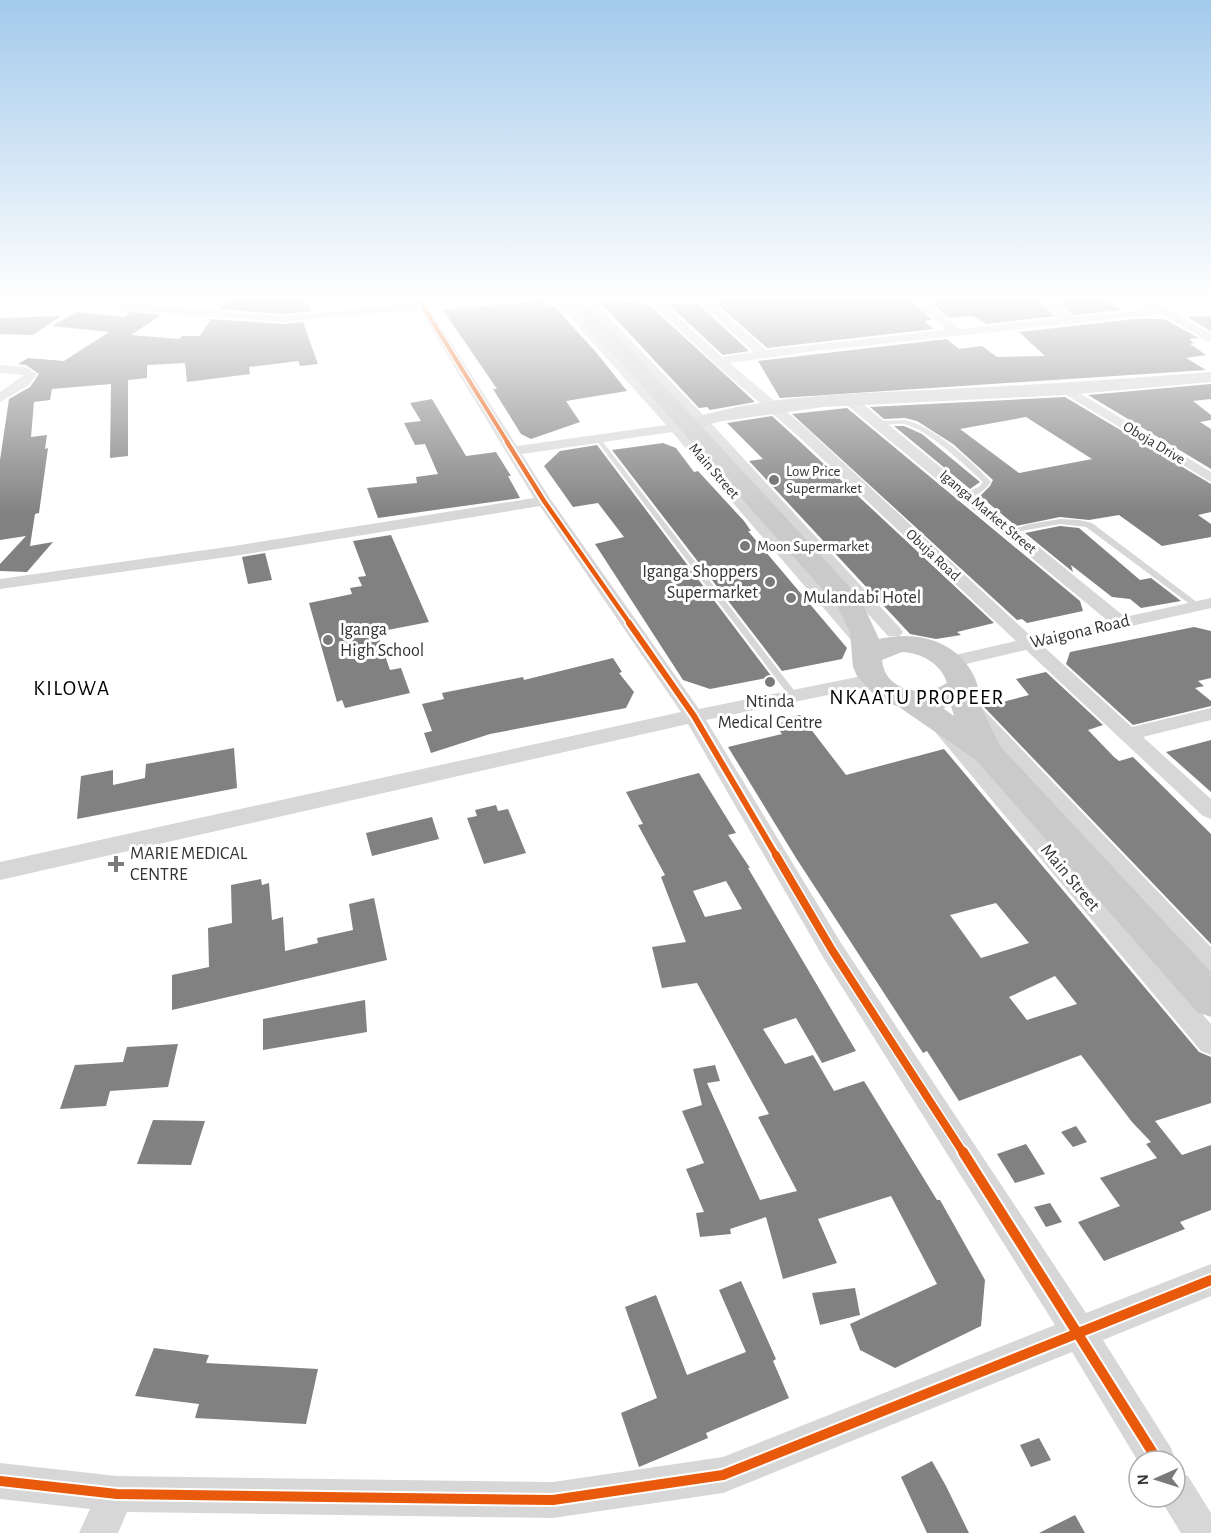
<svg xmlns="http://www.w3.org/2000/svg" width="1211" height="1533" viewBox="0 0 1211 1533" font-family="'Alegreya Sans',sans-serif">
	<rect width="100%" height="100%" fill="#fff"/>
	<path fill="#818181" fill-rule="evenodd" d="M227 300H308L311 311 283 314 219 309Z
		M543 300 548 307 554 306 595 351 627 391 566 401 580 422 531 439 521 434 493 389H497L443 310Z
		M598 300 647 303 755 402 710 410 707 407 699 408Z
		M713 300H911L932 320 924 321 934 329 767 348Z
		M929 300H1038L1055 316 987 324 972 316 949 318Z
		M1056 300H1107L1121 310 1073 315Z
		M697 303 749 351 723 355 668 304Z
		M76 312 125 317 130 312 161 315 131 335 179 339 182 336H200L211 319 283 324 303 322 318 364 300 366 298 361 249 367 250 374 187 382 185 363 147 365V378L128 380V456L110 458 111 384 52 389 50 400 34 402 31 437 47 435 45 449 48 448 39 513 35 514 30 546 53 542 27 572 0 571V564L26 536 0 540V460L9 399 30 387 39 374 26 365 18 364 28 358 64 361 109 332 52 326Z
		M61 316 33 335 0 334V318Z
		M1211 316V331L1187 317Z
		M1135 319H1164L1199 338 1189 339 1194 343 1190 344 1206 355 1186 358 1206 370 780 398 758 361 947 339 959 349 982 346 997 357 1045 356 1019 332Z
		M1211 384V399L1193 401 1211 415V420L1200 422 1211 429V469L1088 395Z
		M1065 397 1211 484V512L1198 515 1211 524V537L1162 546 1119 515 1089 520 1060 517 1016 526 980 496 990 486 993 480 953 444 917 421 905 418 884 419 870 407ZM1026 417 1092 459 1019 473 960 429Z
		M432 399 466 456 496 452 511 476H508L520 498 378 518 367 488 417 483 416 477 438 474 425 444 415 445 404 423 421 421 410 403Z
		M847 408 1080 601 1083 611 1027 623 1022 619 1017 620 792 414Z
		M772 416 795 437 994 623 957 632 961 635 936 639 910 634 749 461 763 459 727 423Z
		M894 426H904L922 434 980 482 970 489Z
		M663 443 676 448 694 472 698 471 744 521 751 531H748L847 648 842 659 782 671 612 450Z
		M597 445 772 677 710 689 683 680 595 544 624 537 598 503 573 507 544 466 560 451Z
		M1060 526 1079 528 1140 580 1151 578 1181 601 1141 608 1130 599 1112 597 1071 565 1073 572 1025 533Z
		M391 535 429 622 377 632 390 670 401 668 410 693 345 708 342 700 337 702 309 603 352 594 350 588 362 586 358 577 366 576 353 541Z
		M265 553 272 580 248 584 242 557Z
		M1194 627 1211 631V678L1198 681 1204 686 1195 688 1211 701V706L1133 725 1066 664 1070 652Z
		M613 658 622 672 619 673 634 692 626 708 490 734 431 753 424 733 432 731 422 704 444 699 442 693 523 677 524 680Z
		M1046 672 1103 725 1088 730 1114 757 1119 761 1133 757 1211 834V944L984 707 1029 695 1016 679Z
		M800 715 846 775 944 749 1199 1052 1211 1057V1103L1155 1121 1182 1155 1211 1145V1210L1180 1222 1185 1229 1104 1261 1078 1222 1120 1206 1100 1178 1157 1158 1146 1144 1151 1142 1132 1122 1081 1055 959 1101 927 1051 923 1053 796 858 728 747 782 734 775 724 785 722 783 719ZM996 903 1029 943 981 958 950 915ZM1055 976 1077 1004 1027 1020 1009 997Z
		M1211 740V792L1166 752Z
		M234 748 237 788 77 819 81 776 113 770V785L145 778 146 764Z
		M699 773 736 833 728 835 750 868H748L856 1051 822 1063 796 1018 763 1029 785 1064 813 1055 834 1091 864 1081 937 1200H940L985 1280 981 1326 895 1368 860 1350 850 1324 937 1284 891 1196 818 1219 837 1263 783 1279 766 1217 730 1229 731 1234 700 1237 696 1213 704 1212 686 1169 704 1163 682 1111 702 1105 693 1069 715 1065 720 1081 707 1083 760 1200 797 1191 758 1117 769 1114 697 983 662 988 652 947 686 942 661 877 665 875 638 825 643 824 626 792ZM726 881 742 909 705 917 693 891Z
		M496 805 498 811 508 809 526 853 484 864 467 818 477 816 475 810Z
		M432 817 439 839 372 856 366 833Z
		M261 879 262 885 269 883 272 920 283 917 285 951 318 943 317 938 353 930 349 904 374 898 387 960 172 1010V975L209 967 208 928 232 923 231 885Z
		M365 1000 367 1032 263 1050V1019Z
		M178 1044 168 1087 110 1091 106 1106 60 1109 75 1065 123 1062 127 1047Z
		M153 1120 205 1121 191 1165 137 1164Z
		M1076 1126 1087 1142 1073 1147 1061 1132Z
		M1026 1144 1045 1174 1015 1183 997 1154Z
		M1050 1203 1062 1222 1046 1227 1034 1207Z
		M741 1281 776 1359 773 1361 789 1398 706 1433 708 1438 639 1467 621 1413 657 1398 625 1307 656 1295 687 1375 746 1352 719 1290Z
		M855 1288 860 1315 820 1325 812 1293Z
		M154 1348 209 1355 206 1363 318 1369 306 1424 195 1418 199 1404 135 1396Z
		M1039 1438 1051 1460 1031 1467 1020 1445Z
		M932 1461 946 1486 969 1533H927L901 1477Z
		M1075 1515 1085 1533H1039Z"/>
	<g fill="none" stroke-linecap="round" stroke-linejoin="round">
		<path fill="#d7d7d7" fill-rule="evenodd" d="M905 420C933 426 972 461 991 482 985 490 976 498 965 498V494L980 486 983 482C966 466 926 428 904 424 896 423 888 425 880 425L877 423 880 421Z
			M596 438H600L796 693 798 695 796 697H790L596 440Z
			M1060 519 1079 520 1092 523 1202 606 1198 609 1195 608 1086 527 1060 524 1011 533 1007 531 1030 524Z"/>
		<path fill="#d7d7d7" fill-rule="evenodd" d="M31 300H85L283 316 415 303 414 300H479L429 308 517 446 666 425 555 300H566L679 423H691V429L686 430 869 639 872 643 869 647H857L672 432 522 454 551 500 699 709 872 674 882 680 872 686 706 720 841 943 1086 1313 1211 1264V1296L1103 1340 1171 1448 1176 1461 1175 1463V1461H1139V1463L1072 1352 723 1493 553 1518 127 1512 118 1533H79L90 1509 0 1499V1463L117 1476 553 1482 723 1457 1055 1325 823 957 688 724 0 880V862L681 712 540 506 234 556 0 589V579L234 546 534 498 419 309 283 322 36 303Z
			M580 300H592L709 421 900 628 903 632 900 636H888L699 427Z
			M648 300H660L722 357 754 352 697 300H709L766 350 946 330 913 300H925L959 329 1060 318 1040 300H1052L1072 317 1151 309 1143 303 1152 300 1211 334V343L1161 314 815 351 730 363 807 429 1033 638 1108 621 848 406V400H858L1125 617 1211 598V608L1043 646 1132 727 1211 708V720L1143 737 1211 799V819L1203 816 1026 650 949 668 942 666 940 662 942 658 1016 641 797 435 715 364Z
			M0 365 25 367 37 374 29 385 0 402V392L24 375 0 373Z
			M1066 385 1211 472V482L1061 392V386Z
			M974 705 981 707 1211 947V973L1202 970 967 715 964 711 967 707Z
			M943 722 950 723 1211 1024V1055L1201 1051 936 733 933 728 936 723Z
			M1175 1471 1188 1476 1211 1513V1533H1181L1162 1502 1160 1497H1175Z"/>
		<path fill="#d0d0d0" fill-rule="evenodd" d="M1211 372V382L1066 395 823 407 717 422 688 432 678 426 681 422C765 393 859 394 947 389 1035 385 1123 379 1211 372Z"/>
		<path fill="#cacaca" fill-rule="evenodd" d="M562 300H580L631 350 860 598 879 639C915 630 957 640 974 676 979 686 979 698 982 708 987 721 994 733 1000 746L1211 972V1017L1197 1012 976 760 899 707 876 697 857 676 853 667 850 633 838 607 617 358ZM902 652C921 653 941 663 947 683 924 698 885 692 882 660ZM951 706 954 716 943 708Z"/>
		<g stroke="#fff" stroke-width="6">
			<path id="cycleway-far4" d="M419 300 508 443"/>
		</g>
		<g stroke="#fff" stroke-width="8">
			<path id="cycleway-far3" d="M507 442 544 501 630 624"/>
		</g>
		<g stroke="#fff" stroke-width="10">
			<path id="cycleway-far2" d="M629 623 694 716 777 857"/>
		</g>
		<g stroke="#fff" stroke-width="11">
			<path id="cycleway-far1" d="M776 855 832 950 964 1154"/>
		</g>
		<g stroke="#fff" stroke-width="14">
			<path id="cycleway" d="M963 1152 1158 1461
				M0 1481 117 1494 553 1500 723 1475 1211 1280"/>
		</g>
		<use href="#cycleway-far4" stroke="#e8590c" stroke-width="4"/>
		<use href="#cycleway-far3" stroke="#e8590c" stroke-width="4.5"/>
		<use href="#cycleway-far2" stroke="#e8590c" stroke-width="6"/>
		<use href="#cycleway-far1" stroke="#e8590c" stroke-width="8"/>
		<use href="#cycleway" stroke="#e8590c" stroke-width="10"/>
	</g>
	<linearGradient id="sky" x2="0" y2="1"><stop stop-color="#a3caec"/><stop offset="0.58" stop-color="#fff"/><stop offset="1" stop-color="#fff" stop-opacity="0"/></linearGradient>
	<rect width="1211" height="515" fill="url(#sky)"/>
	<g fill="#7a7a7a" stroke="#fff" stroke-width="2">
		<circle cx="774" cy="480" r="6"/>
		<circle cx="745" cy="546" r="6"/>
		<circle cx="770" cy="582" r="6"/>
		<circle cx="791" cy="598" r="6"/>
		<circle cx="328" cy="640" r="6"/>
		<circle cx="770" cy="682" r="6"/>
		<path d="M113 855h6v6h6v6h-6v6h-6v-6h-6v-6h6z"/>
	</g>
	<g text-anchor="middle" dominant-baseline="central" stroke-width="6" stroke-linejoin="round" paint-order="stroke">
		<g font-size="15" fill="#333" stroke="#fff">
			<text transform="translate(1154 443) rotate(31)">Oboja Drive</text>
			<text transform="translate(714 471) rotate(49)">Main Street</text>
			<text transform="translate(988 512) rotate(40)">Iganga Market Street</text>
			<text transform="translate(933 555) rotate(43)">Obuja Road</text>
		</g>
		<g font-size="15" fill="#333" stroke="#fff" text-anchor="start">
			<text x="786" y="471">Low Price<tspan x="786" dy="17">Supermarket</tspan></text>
			<text x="757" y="546">Moon Supermarket</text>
		</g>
		<g font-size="18" fill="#333" stroke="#fff" text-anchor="start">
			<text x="758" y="572" text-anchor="end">Iganga Shoppers<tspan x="758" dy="21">Supermarket</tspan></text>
			<text x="803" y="598">Mulandabi Hotel</text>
			<text x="340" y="630">Iganga<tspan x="340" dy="21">High School</tspan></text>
			<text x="770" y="702" text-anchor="middle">Ntinda<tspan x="770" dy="21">Medical Centre</tspan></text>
			<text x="130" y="854">MARIE MEDICAL<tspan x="130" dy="21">CENTRE</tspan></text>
		</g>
		<g font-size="18" fill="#333" stroke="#fff">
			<text transform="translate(1080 632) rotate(-13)">Waigona Road</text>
			<text transform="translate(1070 878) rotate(50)">Main Street</text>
		</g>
		<g font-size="21" letter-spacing="1.5" fill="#000" stroke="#fff">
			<text x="72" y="688">KILOWA</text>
			<text x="917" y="697">NKAATU PROPEER</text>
		</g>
	</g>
	<g transform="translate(1157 1479) rotate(267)"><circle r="28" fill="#ffffff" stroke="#adadad" stroke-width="1.5"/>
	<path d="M0-4.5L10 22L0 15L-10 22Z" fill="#7a7a7a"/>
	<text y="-9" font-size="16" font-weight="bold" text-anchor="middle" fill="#333333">N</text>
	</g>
</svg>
